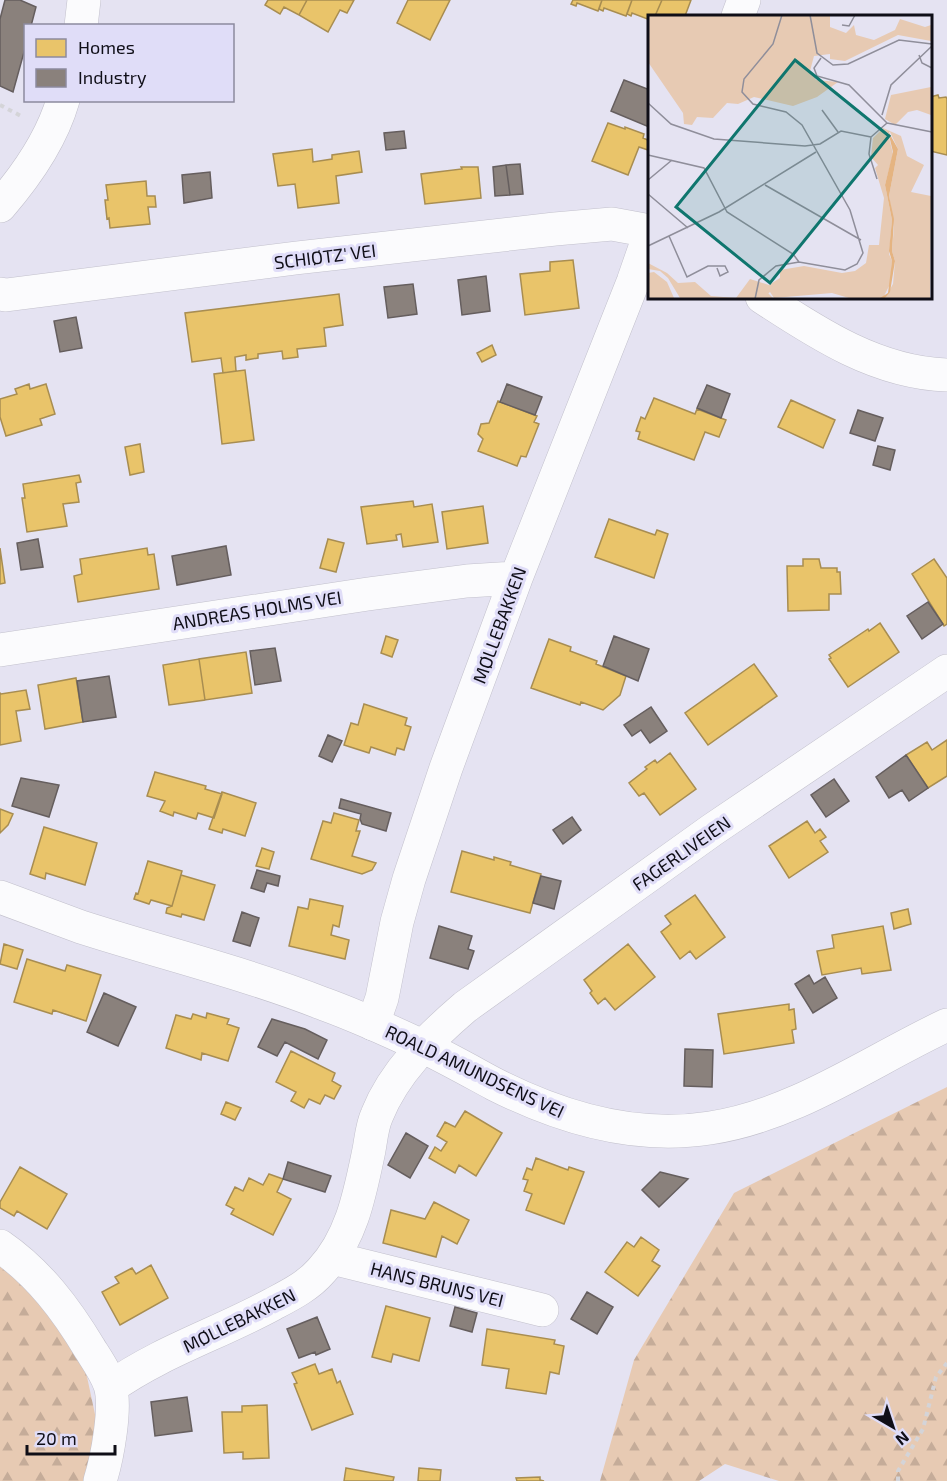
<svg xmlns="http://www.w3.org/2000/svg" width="947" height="1481" viewBox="0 0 947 1481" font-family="'Exo 2',sans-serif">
	<defs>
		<pattern id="forest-firs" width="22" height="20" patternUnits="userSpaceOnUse" patternTransform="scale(1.5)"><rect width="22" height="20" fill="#e7cab3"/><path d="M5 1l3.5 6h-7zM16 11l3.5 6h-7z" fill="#c5ac99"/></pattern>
	</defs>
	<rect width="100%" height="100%" fill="#e5e3f2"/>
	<path fill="url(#forest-firs)" d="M947 1087V1481H779L725 1464 699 1481H600L634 1360 734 1193Z
		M0 1259 33 1284 86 1372 96 1419 89 1481H0Z"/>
	<path fill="#e9c46a" stroke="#a88d51" stroke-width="1.5" d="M268 0H307L299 15 284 7 280 14 265 5Z
		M307 0H354L347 13 340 10 328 32 299 15Z
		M408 0H450L430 40 397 23Z
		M573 0H602L598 11 577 3 576 6 571 4Z
		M602 0H632L626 16 604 8 603 11 599 9Z
		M632 0H662L655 16H650V20L632 13 631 16 627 14Z
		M662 0H691L685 16H655Z
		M938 95 939 98 946 97 947 99V155L930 151V97Z
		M608 123 625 129V127L644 134 643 138 650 141 648 150 639 147 628 175 592 161Z
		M312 149 313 162 332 159V155L359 151 362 172 336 176 339 203 298 208 295 184 278 186 273 154Z
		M461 167H478L481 198 425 204 421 174 462 169Z
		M146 181 147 196H155L156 207H148L150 224 110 228 109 218 107 219 105 200H108L106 185Z
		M573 260 579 308 525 315 520 274 550 271V262Z
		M339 294 343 325 324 328 326 346 297 349 298 357 283 359 282 351 258 354V358L246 360V355L235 357 236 371 223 373 221 358 192 362 185 313Z
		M492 345 496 355 482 362 477 353Z
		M245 370 254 440 222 444 214 374Z
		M29 384 30 389 46 384 55 414 40 419 42 425 6 436 0 417V399L17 394 15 389Z
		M654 398 695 414 697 409 726 420 719 437 705 432 694 460 638 439 640 432 636 431 641 417 645 419Z
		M791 400 835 420 823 448 778 427Z
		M498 401 537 416 534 422 539 424 526 457 521 456 517 466 478 451 483 439 478 434 481 424 489 423Z
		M140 444 144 472 130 475 125 447Z
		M79 475 81 482 76 483 79 502 63 504 67 526 27 532 22 498H25L23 484Z
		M413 501 414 507 432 504 438 542 403 547 401 534 396 535 397 540 367 544 361 507Z
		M483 506 488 543 447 549 442 512Z
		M609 519 655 535 657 530 668 534 654 578 595 557Z
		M328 539 344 543 336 572 320 568Z
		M0 548 5 583 0 584Z
		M147 548 148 555 154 554 159 589 78 602 74 576 82 574 80 559Z
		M803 559H819L821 568H837V572H840L841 594H829V610L788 611 787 566H803Z
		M934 559 947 578V624L944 626 912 574Z
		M880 623 899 652 848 687 829 659 831 658 829 655 868 629 869 631Z
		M386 636 398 640 392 657 381 653Z
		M549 639 571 647 570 651 597 661 596 664 626 676 620 695 603 710 581 702 580 705 531 688Z
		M246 652 252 693 205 700 199 659Z
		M199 659 205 700 169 705 163 665Z
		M754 664 777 696 708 745 685 713Z
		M76 678 83 722 45 729 38 685Z
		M26 690 30 709 16 711 21 741 0 745V693L1 694Z
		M364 704 407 718 405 725 411 727 404 750 397 748 395 755 371 747 369 753 344 745 351 723 358 725Z
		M947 740V776L928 788 906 755 927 742 932 750Z
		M670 753 696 789 660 815 644 793 639 796 629 783 647 769 645 767 655 760 657 763Z
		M155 772 206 786 205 789 222 794 214 818 198 813 196 819 174 812 173 816 160 811 165 801 147 796Z
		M222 792 256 803 245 836 223 829 222 833 209 829Z
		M0 809 13 814 8 825 0 833Z
		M334 813 359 820 356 831H360L352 856 376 863 372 870 362 874 311 859 323 821 331 823Z
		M807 821 815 833 820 829 826 837 820 841 828 852 789 878 769 846Z
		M44 827 97 843 85 885 46 873 45 879 30 874Z
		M262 848 274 852 269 869 256 866Z
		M462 851 494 860V857L511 862 510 865 541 874 530 913 451 892Z
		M148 861 182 871 172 906 151 900 149 904 134 899 136 893 138 894Z
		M181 875 215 885 204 920 182 914 181 917 166 913 167 908 172 906Z
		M695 895 725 937 696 959 690 951 680 959 661 932 671 924 665 916Z
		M310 899 343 906 339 927 333 925 331 935 349 940 345 959 289 946 298 907 308 909Z
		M908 909 911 924 894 929 891 913Z
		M883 926 891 970 862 974 861 968 822 975 817 951 834 948 832 935Z
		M4 944 23 950 17 969 0 964Z
		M628 944 655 977 615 1010 605 998 598 1004 590 993 592 991 584 980Z
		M27 959 65 971 67 965 101 975 86 1021 53 1010 52 1014 14 1002Z
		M789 1004V1010L794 1009 796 1029 792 1030 794 1043 724 1054 718 1014Z
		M207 1013 229 1019 227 1024 239 1028 228 1061 202 1053 201 1060 166 1048 176 1015 191 1019 193 1014 206 1018Z
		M291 1051 335 1073 332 1081 341 1086 334 1099 325 1095 320 1104 309 1099 304 1108 291 1101 296 1092 276 1082Z
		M226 1102 241 1108 235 1120 221 1114Z
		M465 1111 502 1133 476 1176 459 1165 455 1173 429 1158 435 1147 441 1151 447 1142 437 1136 445 1122 455 1127Z
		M536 1158 568 1170 569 1167 584 1172 564 1224 526 1210 532 1194 524 1191 528 1180 523 1179 527 1168 532 1170Z
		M20 1167 67 1194 47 1229 17 1211 14 1216 0 1208V1202Z
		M269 1174 283 1179 277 1192 291 1199 273 1235 231 1214 234 1209 226 1205 235 1187 243 1191 249 1178 263 1185Z
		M434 1202 469 1220 457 1244 442 1236 436 1257 383 1243 391 1210 425 1219Z
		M641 1237 659 1250 652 1261 660 1266 638 1296 605 1272 627 1242 634 1247Z
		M151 1265 168 1298 120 1325 102 1292 119 1283 115 1277 132 1268 136 1274Z
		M386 1306 430 1318 419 1361 393 1354 391 1362 372 1357Z
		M487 1329 555 1340 554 1344 564 1346 559 1374 550 1372 546 1394 506 1388 509 1369 482 1365Z
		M315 1364 319 1374 332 1369 337 1383 340 1381 353 1414 312 1430 294 1384 297 1383 292 1373Z
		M267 1405 269 1458 243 1459V1452L224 1453 222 1412H242V1406Z
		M346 1468 394 1477 393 1481H344Z
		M419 1468 441 1470 440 1481H418Z
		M540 1477V1480L544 1481H517L516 1478Z"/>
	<path fill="#8a817c" stroke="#655e5e" stroke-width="1.5" d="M5 0H20L36 7 31 26H26V45L13 92 0 86V19Z
		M624 80 650 90 649 127 611 111Z
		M404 131 406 148 386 150 384 133Z
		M520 164 523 194 510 195 506 165Z
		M506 165 510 195 495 196 493 167Z
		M210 172 212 198 184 203 182 175Z
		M486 276 490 311 462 315 458 280Z
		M413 284 417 314 388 318 384 287Z
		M76 317 82 348 60 352 54 321Z
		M507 384 542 397 535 415 500 402Z
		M707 385 730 394 721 418 697 408Z
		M858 410 883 418 875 441 850 433Z
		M878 446 895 450 890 470 873 465Z
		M38 539 43 567 21 570 17 543Z
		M226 546 231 575 177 585 172 556Z
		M928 602 943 624 922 639 907 616Z
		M614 636 649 649 638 681 603 666Z
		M275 648 281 681 255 685 250 651Z
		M109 676 116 717 83 722 77 681Z
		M651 707 667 731 650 743 641 730 632 736 624 725Z
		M328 735 342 741 332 762 319 756Z
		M906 755 928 788 909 801 902 790 889 798 876 777Z
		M21 778 59 785 49 817 12 806Z
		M834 779 849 801 826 817 811 795Z
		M341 799 391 813 386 831 362 824 360 819 361 814 339 808Z
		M572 817 581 830 563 844 553 830Z
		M257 870 280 876 278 886 267 883 264 892 251 888Z
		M541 876 561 881 554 909 533 903Z
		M242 912 259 918 250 946 233 941Z
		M439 926 472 936 468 949 474 951 468 969 430 958Z
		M809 975 814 984 825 977 837 998 813 1013 795 984Z
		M104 993 136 1007 118 1046 87 1032Z
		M272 1019 305 1029 327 1040 318 1059 285 1042 277 1056 258 1047Z
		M685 1049 713 1050 712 1087 684 1086Z
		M406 1133 428 1146 410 1178 388 1165Z
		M288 1162 331 1176 325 1192 283 1179Z
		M660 1172 688 1179 659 1207 642 1190Z
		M587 1292 613 1307 597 1334 571 1319Z
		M455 1307 477 1313 472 1332 450 1326Z
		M317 1317 330 1349 316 1355 315 1352 299 1358 287 1329Z
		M187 1397 192 1431 155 1436 151 1402Z"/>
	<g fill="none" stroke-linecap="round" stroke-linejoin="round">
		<g stroke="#c2c0cc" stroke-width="34">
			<path id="minor" d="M738 16 744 0
				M0 294 6 295 296 258 555 229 612 224 650 231
				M762 297C818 334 878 373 947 375
				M0 650 368 594 467 581 516 578
				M373 1024 382 998 397 922 409 879 446 768 516 578 633 282 650 233
				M0 1246C39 1273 66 1309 90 1349 97 1360 106 1373 110 1385 117 1407 107 1459 100 1481
				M332 1258 542 1310
				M111 1387C160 1352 220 1333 273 1304 290 1295 308 1286 321 1271 352 1238 360 1193 369 1150 371 1139 372 1126 377 1115 394 1072 430 1037 465 1007L712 830 947 671"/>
		</g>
		<g stroke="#c2c0cc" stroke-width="34">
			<path id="tertiary" d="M81 26 84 0
				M0 206C26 176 52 138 63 100
				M0 897C27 907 54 917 81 927 162 953 245 973 324 1004 357 1016 390 1031 422 1046 447 1058 470 1071 494 1084 561 1118 635 1140 710 1128 796 1115 870 1061 947 1025"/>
		</g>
		<path stroke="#d4d4d8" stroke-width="4" stroke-dasharray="4.5 4.5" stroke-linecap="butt" d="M0 105 23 117
			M898 1481V1471L923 1429 936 1377 947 1363"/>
		<use href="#minor" stroke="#fbfbfd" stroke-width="33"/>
		<use href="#tertiary" stroke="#fbfbfd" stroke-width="33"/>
	</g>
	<g text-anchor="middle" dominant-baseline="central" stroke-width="6" stroke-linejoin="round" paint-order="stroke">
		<g font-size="18" fill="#0f0e17" stroke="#e0ddf8">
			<text transform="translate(325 256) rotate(-7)">SCHIØTZ' VEI</text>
			<text transform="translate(257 610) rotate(-9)">ANDREAS HOLMS VEI</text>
			<text transform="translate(499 625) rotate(-70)">MØLLEBAKKEN</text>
			<text transform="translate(681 853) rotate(-35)">FAGERLIVEIEN</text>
			<text transform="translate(475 1071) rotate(25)">ROALD AMUNDSENS VEI</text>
			<text transform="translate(437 1284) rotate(14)">HANS BRUNS VEI</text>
			<text transform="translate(239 1320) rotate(-26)">MØLLEBAKKEN</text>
		</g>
	</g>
	<g transform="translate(648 15)">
		<rect width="284" height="284" fill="#e5e3f2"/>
		<path d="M0 0H182V12L198 18 206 10 208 20 226 25 247 15 252 4 277 12 283 10V26L250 20 197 46 182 44V39L166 41 162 56 168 65 190 67 169 82 145 91 106 82 90 89 79 88 65 103 49 102 44 110 36 109 35 98 0 47ZM283 72V100L269 95 260 97 247 110 237 104 243 80ZM235 113 253 121 259 141 276 150 263 177 283 181 282 283H237L245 269 247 246 244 236 246 212 241 181 250 134 242 117 240 118 245 139 237 170 244 205 241 239 244 246 242 269 235 283H201L184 278 126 283 122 277 115 283 120 278 125 283H32L20 263 12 256 0 254V248L19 258 30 268 47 267 63 281 88 283 102 264 121 270 132 263V255L156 251 194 258 207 256 218 248 221 230H231L236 183 227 153 230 150 223 142 225 123ZM6 257 19 267 26 283 0 284V258Z" fill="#e7cab3"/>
		<path d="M240 116 250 134 241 181 246 204 244 236 247 246 242 277 237 283H232L240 278 244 246 241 236 244 205 237 170 245 137Z" fill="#e5b481"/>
		<path fill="none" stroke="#8f8e9a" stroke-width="1.5" d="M162 0 169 38 185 50 200 49 251 25 284 29M194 10 201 11 207 0M271 40 274 48 284 53M173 43 166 53 169 61 201 70 239 108M0 88 23 109 66 124 157 131 172 129 193 116 223 122M174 95 190 117M234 100 243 70 284 31M239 108 284 117M223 122 221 139 229 164M223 122 239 108M0 140 56 153 79 197 145 239 151 247M0 165 24 145M117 170 213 225M0 179 40 213M21 221 39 262 60 251H77L80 257 72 261 69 253M0 231 71 197 168 137M107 284 111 265 128 251 151 247 197 255 209 249 215 238 202 195 154 110 138 97 105 89 94 77 96 64 125 29 134 0"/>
		<path fill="#0f766e" fill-opacity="0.15" stroke="#0f766e" stroke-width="3" d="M147 45 241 121 122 268 28 192Z"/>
		<rect width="284" height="284" fill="none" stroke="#0f0e17" stroke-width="3"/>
	</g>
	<rect x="24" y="24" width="210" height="78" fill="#e0ddf8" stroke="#8c8a9e" stroke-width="1.5"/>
	<rect x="36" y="39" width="30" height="18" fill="#e9c46a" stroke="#8c8a9e" stroke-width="1.5"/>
	<text x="78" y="54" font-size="18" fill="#0f0e17">Homes</text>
	<rect x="36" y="69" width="30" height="18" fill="#8a817c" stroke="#8c8a9e" stroke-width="1.5"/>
	<text x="78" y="84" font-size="18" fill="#0f0e17">Industry</text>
	<g transform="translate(893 1427) rotate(141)" stroke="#e0ddf8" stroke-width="4.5" paint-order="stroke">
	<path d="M0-4.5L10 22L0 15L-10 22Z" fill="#0f0e17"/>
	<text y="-9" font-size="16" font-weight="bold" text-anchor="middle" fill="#0f0e17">N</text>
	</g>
	<path d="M27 1445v9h88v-9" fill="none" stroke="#0f0e17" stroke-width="3"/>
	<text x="36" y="1445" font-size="18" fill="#0f0e17" stroke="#e0ddf8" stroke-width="4.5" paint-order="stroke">20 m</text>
</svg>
